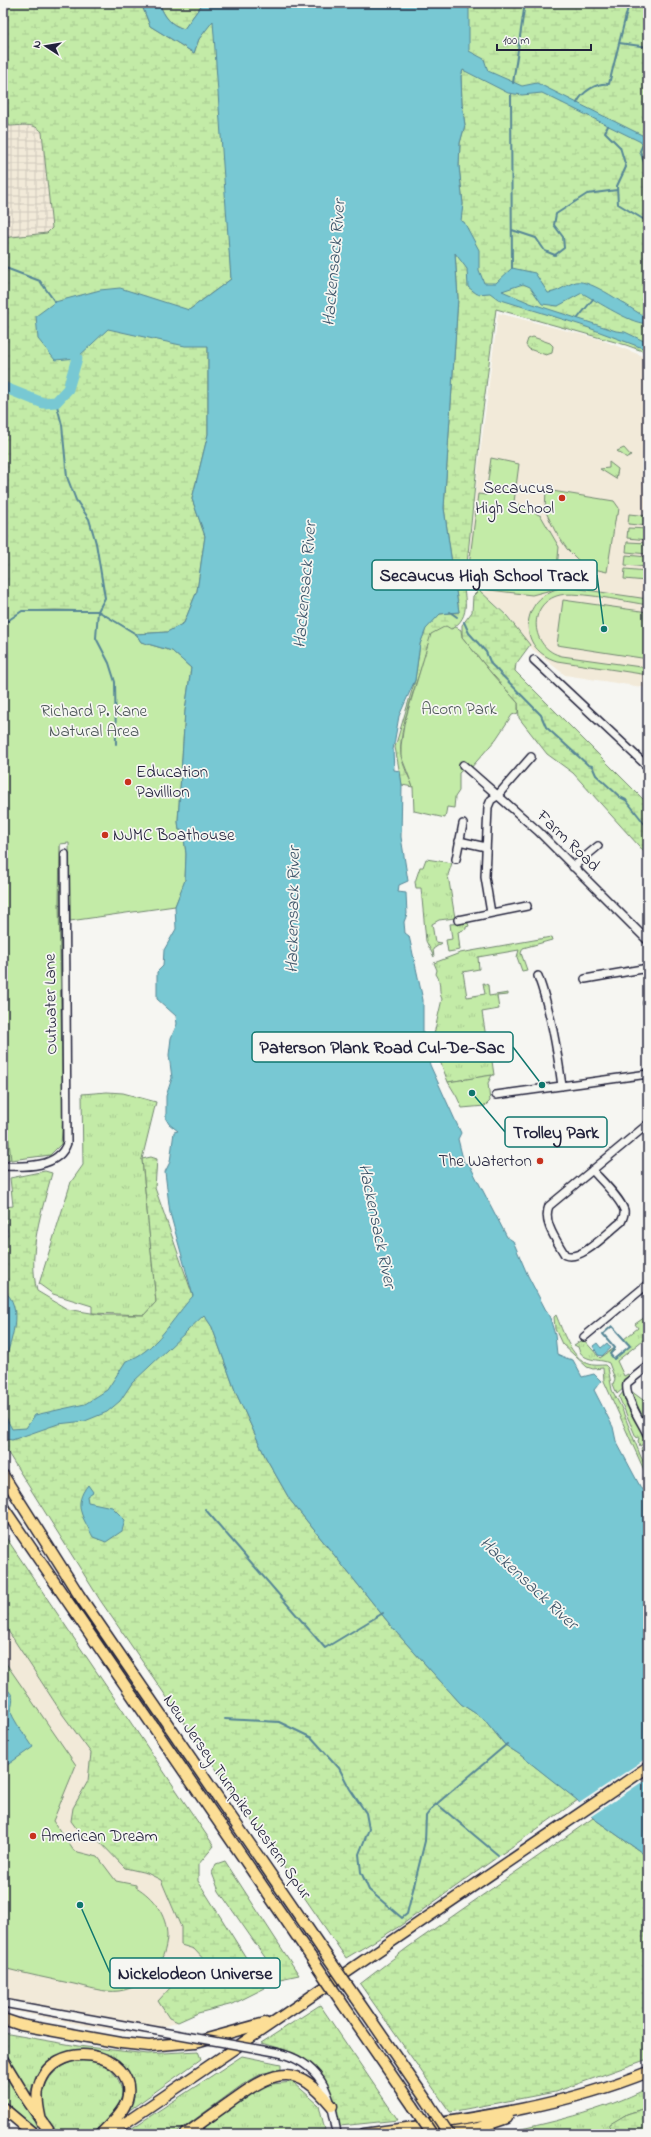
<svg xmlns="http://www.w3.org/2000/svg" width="651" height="2137" viewBox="0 0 651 2137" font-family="'Indie Flower',sans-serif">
	<defs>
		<pattern id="industrial-grid" width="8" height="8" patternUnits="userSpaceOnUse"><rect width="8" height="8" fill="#f2ead9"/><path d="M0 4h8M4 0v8" fill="none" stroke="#cfc8bb"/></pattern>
		<pattern id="grass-tufts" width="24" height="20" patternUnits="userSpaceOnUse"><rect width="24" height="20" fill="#c3eba7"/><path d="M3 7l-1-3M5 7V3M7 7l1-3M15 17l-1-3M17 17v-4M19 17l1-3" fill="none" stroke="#a7c991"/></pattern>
		<pattern id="wetland-marsh" width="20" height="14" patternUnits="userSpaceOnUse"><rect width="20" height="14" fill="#c3eba7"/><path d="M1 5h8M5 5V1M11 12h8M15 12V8" fill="none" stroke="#a7c991"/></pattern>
	</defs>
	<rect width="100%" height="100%" fill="#f6f6f2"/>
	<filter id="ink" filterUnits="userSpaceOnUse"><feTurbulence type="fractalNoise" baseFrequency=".025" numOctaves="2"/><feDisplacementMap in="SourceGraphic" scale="8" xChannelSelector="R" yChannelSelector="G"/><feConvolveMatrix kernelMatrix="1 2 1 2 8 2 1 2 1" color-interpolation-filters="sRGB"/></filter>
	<g filter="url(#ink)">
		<path fill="#f2ead9" d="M498 313 599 339 648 358V688L565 675 532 649 507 615 472 584 467 575 477 478Z
			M3 1623 63 1715 91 1753 88 1781 73 1808 82 1836 97 1839 125 1868 147 1873 161 1880 181 1927V1945L194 1949 207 1963 189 1980 182 1974 169 2018 178 2022 144 2034 91 2027 3 2009Z"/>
		<path fill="url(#industrial-grid)" d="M3 77 9 126 32 125 38 128 42 132 52 228 47 233 3 238Z"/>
		<path fill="url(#grass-tufts)" stroke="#728671" d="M533 337 550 343 553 346 552 353 546 355 529 349 526 345 528 339Z
			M624 448 631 456 627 458 617 451Z
			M609 462 618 469 616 479 600 469 609 468Z
			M426 859 452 863 448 875 455 918 439 920 432 924 435 942 442 943 433 949 434 957 426 941 421 888H416L415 882 420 867H423Z
			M468 923 469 926 466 927V929L458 932 460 950 448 952 446 940 452 939 450 924Z
			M551 937 552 940 523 948 521 953 527 970 522 971 517 957 519 950 478 957 479 969 463 972 467 997 485 994 483 983 488 985 489 996 508 993V995L497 996 499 1009 482 1012 488 1050 505 1047 507 1059 492 1061 494 1075 448 1082 437 1053 434 1034 442 999C438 992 442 982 436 974L437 970 434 963 460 953Z
			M107 1092 123 1093 156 1102 142 1159 156 1302 144 1315 92 1313V1306L53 1294 39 1284 71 1182 83 1165 82 1094Z
			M648 1315V1344L643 1340 617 1361 624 1376 628 1374 630 1377 624 1388 617 1394 613 1384 615 1379 609 1363C599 1358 582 1363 578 1347L574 1345 583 1339 600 1358 613 1349 615 1350 610 1354 614 1359 630 1346 624 1339 638 1328 635 1324Z
			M624 1391 645 1436 646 1442 640 1446 638 1441 639 1438 636 1437 619 1397Z
			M631 1391 643 1400 648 1396V1410L645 1412 648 1415V1429Z
			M647 1443 648 1445V1461L641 1448Z
			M3 2033 78 2046 147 2054 198 2051 201 2059 124 2114 130 2083 88 2051 68 2052 54 2058 36 2075 29 2097 3 2054Z
			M242 2056 281 2064V2071L263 2073 242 2085 175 2134H123Z
			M85 2059C90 2060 97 2061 103 2064 118 2073 128 2092 118 2109 112 2118 99 2127 90 2134H57C28 2105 44 2063 85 2059Z
			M3 2071 38 2126 35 2127 3 2100Z
			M293 2082 319 2105 325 2130 302 2134H196L262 2085Z
			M648 2088V2107L627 2114 611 2124 608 2134H498C549 2123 601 2112 648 2088Z"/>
		<path fill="url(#wetland-marsh)" stroke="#728671" d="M3 3H141L150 26 194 53 199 39 213 20 216 3 231 279 189 310 208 346V434L192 499 205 536 197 591 184 623 168 632 136 634 141 642 172 651 191 668 185 711 60 844 61 1144 50 1155 3 1160V238L47 233 52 228 42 132C34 122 21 126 9 126L3 77Z
			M159 3H203L184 29C169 24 165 17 159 3Z
			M469 3H648V353L626 345 496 309 481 425 466 574 469 582 463 584C471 624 459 624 428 644L427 648C420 675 397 732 401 755 403 766 409 777 413 787L402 785 395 747 415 680 420 644 426 628 440 614 459 612 444 508 458 298 455 252 463 204 459 166 460 143 465 125 462 104 461 76 463 70Z
			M479 590 507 616 530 645 516 664 515 671 648 804V856L573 773 547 754 519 718 518 703 492 674 462 637V625L472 612 473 596Z
			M151 1157 157 1159 155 1188 193 1296 212 1327 236 1393 265 1456 290 1500 396 1632 461 1704 484 1719 505 1745 519 1754 578 1800 400 1926 346 1958 100 1600 3 1445V1236L8 1235 5 1207 13 1206 10 1178 45 1171 52 1173C42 1211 27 1252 37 1291L67 1309 103 1315H144L156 1302 142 1159Z
			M556 1315C563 1331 570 1357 589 1364 594 1366 600 1365 605 1365L608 1368 612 1390 621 1407 641 1457 648 1469V1479L604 1381 603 1368 593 1369 587 1367 562 1344 555 1329 554 1317Z
			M3 1533 214 1846 198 1865V1881L265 1988 233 2004 198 2013 178 2022 169 2018 158 2001 183 1974 189 1980 207 1963 194 1949 181 1945V1927L161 1880 147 1873 125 1868 97 1839 82 1836 71 1821 73 1808 88 1781 91 1753 63 1715 3 1623Z
			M593 1818 648 1857V2059L555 2092 450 2112 360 1984 407 1948Z
			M225 1861 299 1975 280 1979 219 1891 212 1873 216 1864Z
			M320 2005 398 2120 340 2126C330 2072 314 2056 261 2043Z
			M648 2107V2134H608L610 2124 627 2114Z"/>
		<path fill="#c3eba7" stroke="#728671" d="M491 458 519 464 514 502 541 516 559 547 555 589 532 595 481 589 472 582 468 574 478 494 486 495Z
			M546 490 614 501 619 508 618 515H616L607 572 585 567 567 549 555 531 545 510Z
			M629 514 648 516V526L628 524Z
			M628 528 648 529V540L627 538Z
			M627 542 648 543V554L626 552Z
			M626 555 648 557 647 567 625 565Z
			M625 569 647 571 646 581 624 579Z
			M566 587 648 599V605C628 602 577 591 560 595 526 603 530 649 562 656L648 668V675L557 661C513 648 522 592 566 587Z
			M563 600 648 612V659L557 645Z
			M55 610 98 611 136 634 141 642 172 651 191 668 185 711 178 821 179 830H183L186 854 185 881 175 906 70 921 69 843 60 844 59 902 63 1118 61 1144 50 1155 11 1160 8 1133 3 1120V624L22 611Z
			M446 626 451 629 456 627 461 630 462 637 492 674 518 703V713L512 715 496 739 470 769 467 766 459 773V791L455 797 454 808 447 807 445 818 414 811 413 787 401 756V746L404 724 431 634Z
			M492 1075 488 1083 490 1101 485 1106 462 1108 457 1097 448 1082Z
			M3 1659 76 1765 53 1821 74 1851 98 1857 116 1881 136 1885V1887C153 1897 167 1915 167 1936 166 1963 147 1987 119 1991 104 1993 88 1987 74 1984 50 1979 27 1974 3 1968V1825L5 1823 3 1820Z"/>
		<path fill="#78c8d3" stroke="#568696" d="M141 3H159C165 17 169 24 184 29L203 3H469V51L484 59 488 71 522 86 537 83 648 138 647 145 542 93 522 95 508 93 463 70 461 76 462 104 465 125 460 143 459 166 463 204 461 221 464 222 479 250V270L484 283H496L512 268 535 273 548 293C559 292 565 285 576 282 591 279 628 307 642 315L648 314V323C636 327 595 300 582 293L558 306 542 304 530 287 523 284 502 291 530 303 616 331 625 332 648 343V350L581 325 498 299 490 293 477 294 468 287 467 269 455 253 458 298 444 508 459 612 440 614 426 629 420 644 415 680 399 716 393 750 394 770 400 771 402 785 401 837 408 881 399 885 398 892 406 893 407 914 404 922 405 933 409 936 423 1000V1035L430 1065 461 1133 458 1139 464 1163 469 1164 507 1237 513 1241 528 1276 550 1318 555 1335 557 1354 566 1358 573 1360 582 1377 594 1374 601 1381 594 1390 613 1427 616 1441 642 1490 648 1498V1857L593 1818 577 1800 519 1754 505 1745 484 1719 461 1704 396 1632 290 1500 265 1456 236 1393 212 1327 204 1315 132 1383 120 1401 107 1412 85 1421 58 1424 12 1440 6 1439 3 1434V1412L12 1429 26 1428 35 1415 85 1404 107 1390 126 1361C155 1353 174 1316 193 1296L170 1213 165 1172 170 1162 174 1132 178 1131 169 1124 166 1119V1096L172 1078 169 1055 171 1038 177 1024 176 1016 157 999V972L163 966 164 950 176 929 175 906 185 880 186 854 183 830H179L178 821 185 711 191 668 172 651 141 642 136 634 167 632 184 623 197 591 205 536 192 499 208 434V346H185L108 329 77 358 55 360 38 339 36 316 55 302 100 290 120 288 189 310 231 279 213 21 199 39 194 53 150 26Z
			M3 1290C26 1307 10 1344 3 1366Z
			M597 1343 601 1348 607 1343 611 1348 602 1356 598 1355 593 1346Z
			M88 1485 93 1492 87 1496 88 1502 112 1507 125 1520 122 1531 106 1542 93 1537C83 1517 72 1505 88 1485Z
			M3 1686C21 1699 7 1703 13 1717 18 1727 27 1737 33 1747L3 1768Z"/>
		<path fill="#f6f6f2" d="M648 1757V1778L590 1817 578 1804Z"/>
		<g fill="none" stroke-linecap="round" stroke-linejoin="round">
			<path stroke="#568696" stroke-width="2" d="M619 43 648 47
				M513 83 525 3
				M511 94 512 268
				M577 103C582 92 597 82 609 84L629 3
				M608 126 605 132 620 147 626 167 617 186 618 204 648 222
				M643 144 640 151 648 173
				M512 230 536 238 545 251 555 255 564 248 563 237 554 225 556 214 587 194 617 190
				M3 267 40 281 55 302
				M578 318 593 299
				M3 390 4 388
				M56 402 62 425 67 477 76 500 89 519 96 543 105 598 98 611 96 638 109 663 115 682 116 744
				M450 612 457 617
				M464 622 469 633 486 652 491 664 541 715 546 727 588 765 592 766 596 775 620 797 626 800 648 828
				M3 624 22 611H98L136 634
				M612 1326 630 1346 614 1359 610 1354 615 1348 603 1334Z
				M205 1509 325 1648 383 1613
				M225 1719 279 1722 312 1738 339 1768 350 1789 366 1813 369 1829 359 1854 361 1872 369 1890 402 1918 407 1914 425 1841 426 1816 433 1807 507 1744
				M437 1804 498 1855"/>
			<path stroke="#78c8d3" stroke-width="11" d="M3 387 43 403 56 402 68 389 77 358"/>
			<g stroke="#22223b" stroke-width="10">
				<path id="minor" d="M534 660 648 767
					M463 765 538 831 648 941
					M459 841 486 847
					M456 859 463 824
					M573 867 598 846
					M491 913 485 877 488 807 491 800 497 796 531 757
					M458 920 527 906
					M538 976C551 1012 557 1049 562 1086
					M585 979 648 968
					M647 1003H648
					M496 1095 648 1074
					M3 1166C24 1167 59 1168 67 1143L65 854
					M592 1170C601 1180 620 1198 624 1210 625 1214 623 1218 621 1222 608 1232 581 1262 565 1255 557 1241 542 1222 549 1206L648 1124
					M584 1337 648 1284
					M648 1366 627 1383C624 1397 642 1423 648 1436
					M3 2003 146 2029
					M275 2052C321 2062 331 2092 337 2134"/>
			</g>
			<g stroke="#22223b" stroke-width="13">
				<path id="highway" d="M3 1475 79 1595 322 1949
					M3 1507 311 1957
					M356 1998 429 2104
					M344 2006 413 2106
					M3 2019 21 2025 121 2043 149 2046 196 2042 265 2023
					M3 2060 28 2101 51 2134
					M3 2108 34 2134
					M41 2121C39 2111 36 2100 38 2090 49 2034 140 2051 127 2100 123 2113 110 2124 101 2134
					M109 2134 648 1767
					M186 2134C202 2122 219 2110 236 2098 278 2068 297 2064 332 2106
					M364 2134C460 2120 557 2109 648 2072
					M444 2134 478 2128 507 2118"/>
			</g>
			<use href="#minor" stroke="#f6f6f2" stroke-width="7"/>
			<use href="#highway" stroke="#fcde96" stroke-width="10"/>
			<g stroke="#22223b" stroke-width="10" stroke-linecap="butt">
				<path id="minor-bridge" d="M146 2029 275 2052"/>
			</g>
			<g stroke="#22223b" stroke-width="13" stroke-linecap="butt">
				<path id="highway-bridge" d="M322 1949 356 1998
					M311 1957 344 2006
					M429 2104 449 2134
					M413 2106 432 2134"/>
			</g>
			<use href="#minor-bridge" stroke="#f6f6f2" stroke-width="7"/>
			<use href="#highway-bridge" stroke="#fcde96" stroke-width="10"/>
		</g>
	</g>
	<g fill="#c8321e" stroke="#f6f6f2" stroke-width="1.5">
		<circle cx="562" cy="498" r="4"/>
		<circle cx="128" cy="782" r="4"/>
		<circle cx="105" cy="835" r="4"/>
		<circle cx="540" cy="1161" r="4"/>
		<circle cx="33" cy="1836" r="4"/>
	</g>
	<g text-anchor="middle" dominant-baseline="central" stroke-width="3.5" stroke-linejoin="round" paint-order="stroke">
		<g font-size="17" fill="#22223b" stroke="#f6f6f2" text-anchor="start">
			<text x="554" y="488" text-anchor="end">Secaucus<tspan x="554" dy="20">High School</tspan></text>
			<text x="136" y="772">Education<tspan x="136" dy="20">Pavillion</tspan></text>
			<text x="113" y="835">NJMC Boathouse</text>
			<text x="532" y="1161" text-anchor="end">The Waterton</text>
			<text x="41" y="1836">American Dream</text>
		</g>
		<g font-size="17" fill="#4a5456" stroke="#f6f6f2">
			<text x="459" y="709">Acorn Park</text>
			<text x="94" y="711">Richard P. Kane<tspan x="94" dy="20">Natural Area</tspan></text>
		</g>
		<g font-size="17" fill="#22223b" stroke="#f6f6f2">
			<text transform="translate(568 841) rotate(44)">Farm Road</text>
			<text transform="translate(51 1004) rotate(-91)">Outwater Lane</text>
			<text transform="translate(237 1797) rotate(55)">New Jersey Turnpike Western Spur</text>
		</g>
		<g font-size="18" font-style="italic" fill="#3c5469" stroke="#f6f6f2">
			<text transform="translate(335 263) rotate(-85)">Hackensack River</text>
			<text transform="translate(306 585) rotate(-85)">Hackensack River</text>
			<text transform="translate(294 910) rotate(-89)">Hackensack River</text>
			<text transform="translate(376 1226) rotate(78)">Hackensack River</text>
			<text transform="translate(528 1584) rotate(43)">Hackensack River</text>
		</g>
	</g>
	<path fill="none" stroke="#0f766e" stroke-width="1.5" d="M604 629L597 575M542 1085L513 1047M472 1093L505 1132M80 1905L110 1973"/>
	<g fill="#0f766e" stroke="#f6f6f2" stroke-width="1.5">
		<circle cx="604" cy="629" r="4"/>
		<circle cx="542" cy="1085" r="4"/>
		<circle cx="472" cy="1093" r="4"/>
		<circle cx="80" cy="1905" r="4"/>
	</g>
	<g fill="#f6f6f2" stroke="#0f766e" stroke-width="1.5">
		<rect x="372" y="560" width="225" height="30" rx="4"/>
		<rect x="252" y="1032" width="261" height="30" rx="4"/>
		<rect x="505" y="1117" width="102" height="30" rx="4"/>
		<rect x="110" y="1958" width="170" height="30" rx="4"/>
	</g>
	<g font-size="18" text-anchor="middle" font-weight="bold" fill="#22223b">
		<text x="484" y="581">Secaucus High School Track</text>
		<text x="382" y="1053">Paterson Plank Road Cul-De-Sac</text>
		<text x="556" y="1138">Trolley Park</text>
		<text x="195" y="1979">Nickelodeon Universe</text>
	</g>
	<rect width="651" height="2137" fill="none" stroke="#f6f6f2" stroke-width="16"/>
	<rect x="8" y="8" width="635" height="2121" fill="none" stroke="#22223b" stroke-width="1.5" filter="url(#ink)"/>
	<g transform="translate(46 46) rotate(282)" stroke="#f6f6f2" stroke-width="3" paint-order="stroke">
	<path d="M0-3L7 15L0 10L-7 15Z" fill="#22223b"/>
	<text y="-6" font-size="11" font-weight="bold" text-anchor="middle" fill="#22223b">N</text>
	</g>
	<path d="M497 44v6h94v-6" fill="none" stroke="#22223b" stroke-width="2"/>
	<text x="503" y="44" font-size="12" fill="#22223b" stroke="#f6f6f2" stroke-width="3" paint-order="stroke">100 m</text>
</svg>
